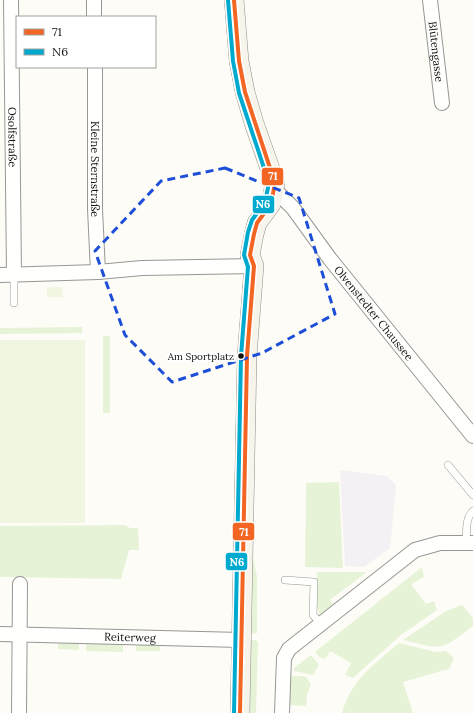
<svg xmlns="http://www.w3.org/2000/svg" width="473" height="713" viewBox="0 0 473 713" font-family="Lora,serif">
	<rect width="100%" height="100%" fill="#fdfcf7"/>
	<path fill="#f5f0f3" d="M340 470 387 476 396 485 390 548 364 567 345 566Z"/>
	<path fill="#e7f3d7" d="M82 327V333L0 334V328Z
		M103 336H110V413H103Z
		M339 482 343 568 305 567 306 483Z
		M125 525 130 528H138L139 550H129L121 579 0 577V526Z
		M251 550 257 576V633L250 634Z
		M422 567 424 577 411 584 426 604 434 601 437 610 401 635 353 678 345 675 351 663 330 651 325 659 319 657 315 652Z
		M317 572H367L330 600 335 607 324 615 319 614 316 603Z
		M462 605 473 618V626C440 651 444 650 403 640L446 611Z
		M58 639 75 640 79 643V650L58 649Z
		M250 640H256L258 642 256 713H248Z
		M123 641V652L86 651V643Z
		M136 641 160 645V651H136Z
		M399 643 436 652 446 651 454 658 449 669 403 682 413 713H342C352 679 373 665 399 643Z
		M311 655 319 665 313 675 294 671V668Z
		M289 676H305L311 684 307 695 306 706 289 705Z"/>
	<path fill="#f0f6e1" d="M47 287H62L63 297H47Z
		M0 340H85V523H0Z"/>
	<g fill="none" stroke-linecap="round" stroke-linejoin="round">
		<g stroke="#979795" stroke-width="8">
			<path id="lane" d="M14 274V303
				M448 465 473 495
				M466 542C467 532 465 518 473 511
				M285 580 314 582 313 615 321 624"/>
		</g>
		<g stroke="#979795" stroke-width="16">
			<g id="street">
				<path id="s1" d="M11 0 14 274"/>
				<path d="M94 0V17"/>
				<path id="s2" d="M430 0 442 103"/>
				<path id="s3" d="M95 67V209L98 272"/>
				<path id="s4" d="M275 190 293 208 330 259 473 436"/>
				<path d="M0 275 98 272 142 268 254 266"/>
				<path id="s5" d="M0 634 241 640"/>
				<path d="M19 713 20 584"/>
				<path d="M282 713 284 658 289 649 415 550 440 543H473"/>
			</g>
		</g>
		<g stroke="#8e8d8b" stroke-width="20">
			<path id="secondary" d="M234 0 239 61 245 92 254 123 275 183 271 204 257 223 254 234 250 255 254 266 247 356 240 713"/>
		</g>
		<use href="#lane" stroke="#fffffe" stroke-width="7"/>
		<use href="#street" stroke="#fffffe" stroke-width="14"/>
		<use href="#secondary" stroke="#f6f4eb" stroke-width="19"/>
		<g stroke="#fff" stroke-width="7">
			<path id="bus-1" d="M234 0 239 61 245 92 275 183 271 204 257 223 254 234 250 255 254 266 247 356 240 713"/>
		</g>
		<g stroke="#fff" stroke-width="7">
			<path id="bus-2" d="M228 0 233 61 239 93 269 183 265 202 252 220 248 232 244 255 248 267 241 356 234 713"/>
		</g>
		<use href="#bus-1" stroke="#f26522" stroke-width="4"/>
		<use href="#bus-2" stroke="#00a9ce" stroke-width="4"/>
	</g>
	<path fill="none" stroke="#1d4ed8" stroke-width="3" stroke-dasharray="8 5" stroke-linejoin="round" d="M225 168 299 198 335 314 262 353 172 382 125 335 95 251 161 181Z"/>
	<circle fill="#111" stroke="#fff" stroke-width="1.5" cx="241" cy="356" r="3.5"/>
	<g text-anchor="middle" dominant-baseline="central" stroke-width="4" stroke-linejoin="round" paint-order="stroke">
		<g font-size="10" fill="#111" stroke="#fff" text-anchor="end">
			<text x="234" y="356">Am Sportplatz</text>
		</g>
		<g font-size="11" fill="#111" stroke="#fff">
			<text stroke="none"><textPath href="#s2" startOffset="52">Blütengasse</textPath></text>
			<text stroke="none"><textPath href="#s1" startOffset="137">Osolfstraße</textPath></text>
			<text stroke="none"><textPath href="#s3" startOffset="102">Kleine Sternstraße</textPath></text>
			<text stroke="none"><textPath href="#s4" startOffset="158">Olvenstedter Chaussee</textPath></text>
			<text stroke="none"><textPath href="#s5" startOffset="130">Reiterweg</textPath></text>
		</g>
	</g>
	<g stroke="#fff" stroke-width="1.5">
		<rect x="261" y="167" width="23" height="19" rx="4" fill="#f26522"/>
		<rect x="252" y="195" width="23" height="19" rx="4" fill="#00a9ce"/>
		<rect x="232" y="522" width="23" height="19" rx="4" fill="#f26522"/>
		<rect x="225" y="552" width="23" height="19" rx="4" fill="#00a9ce"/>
	</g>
	<g font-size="11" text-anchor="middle" font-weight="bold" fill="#fff">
		<text x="273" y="180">71</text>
		<text x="263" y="208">N6</text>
		<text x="244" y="536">71</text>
		<text x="237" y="566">N6</text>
	</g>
	<rect x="16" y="16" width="140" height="52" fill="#ffffff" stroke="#a0a0a0"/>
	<rect x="24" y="29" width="20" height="6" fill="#f26522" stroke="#a0a0a0"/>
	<text x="52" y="36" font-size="12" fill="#111111">71</text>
	<rect x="24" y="49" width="20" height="6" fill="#00a9ce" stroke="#a0a0a0"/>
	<text x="52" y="56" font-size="12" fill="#111111">N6</text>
</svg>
